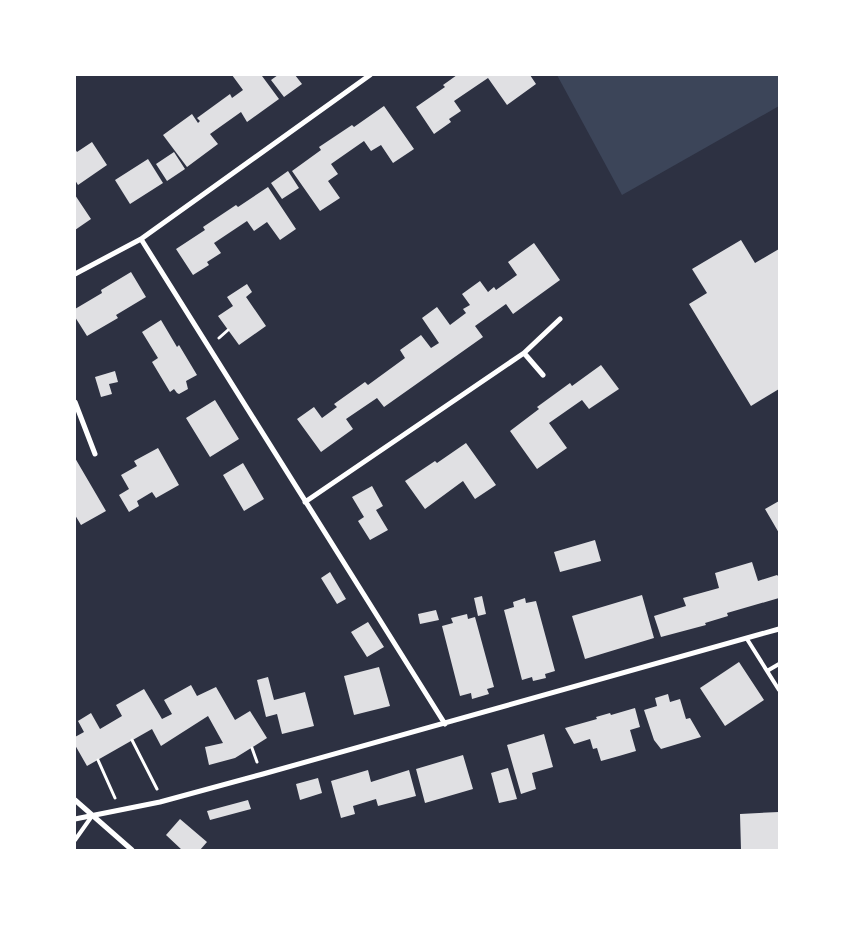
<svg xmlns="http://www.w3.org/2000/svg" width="854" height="925" viewBox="0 0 854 925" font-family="'DejaVu Sans',sans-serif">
	<rect width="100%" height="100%" fill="#2d3142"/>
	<path fill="#3c4559" d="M557 75H779V106L622 195Z"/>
	<path fill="#e0e0e3" d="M232 75 262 76 279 99 247 122 241 112 210 134 218 144 187 167 163 135 192 114 198 123 200 121 197 118 230 94 232 98 243 90Z
		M278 75H295L302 84 284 97 271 80Z
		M457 75H530L536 84 507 105 488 78 454 101 461 111 449 119 451 122 434 134 416 107 445 87 443 85Z
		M384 106 414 149 393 163 381 145 371 151 364 141 331 164 338 174 328 181 340 198 320 211 292 171 321 150 319 147 352 125 354 127Z
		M92 142 107 165 78 185 75 180V149L77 152Z
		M174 152 185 169 167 181 156 164Z
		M148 159 163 183 130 204 115 180Z
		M288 171 299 188 282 199 271 183Z
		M268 187 296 229 280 240 267 222 254 231 247 221 214 243 221 253 207 262 209 265 193 275 176 249 205 230 203 227 236 205 238 207Z
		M75 195 91 219 75 230Z
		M741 240 755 263 779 249V389L751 406 689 304 707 293 692 269Z
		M534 243 560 280 513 314 506 304 475 326 483 337 384 407 377 398 346 419 353 429 321 452 297 419 314 407 322 418 337 407 334 404 365 382 368 385 405 358 400 350 421 335 431 348 439 343 422 318 437 307 450 325 466 313 463 309 470 305 462 294 480 281 488 292 494 287 496 290 517 275 508 262Z
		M131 272 146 297 116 315 118 318 87 336 75 317V309L102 293 101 290Z
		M247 284 252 292 246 297 266 326 239 345 218 316 233 306 227 297Z
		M161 320 177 347 179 345 197 375 186 381 188 389 179 394 177 393 174 389 170 392 152 362 158 358 142 332Z
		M601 365 619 389 589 409 582 400 549 423 567 448 537 469 510 431 539 409 537 407 570 383 572 386Z
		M115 371 118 382 109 384 112 394 101 397 95 377Z
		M215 400 239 439 210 457 186 418Z
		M466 443 496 485 475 499 463 481 425 509 405 481 435 461 437 463Z
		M158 448 179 485 156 498 152 492 137 501 139 506 129 512 119 495 129 489 121 475 137 466 134 461Z
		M75 458 106 511 81 525 75 515Z
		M243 463 264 499 244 511 223 475Z
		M372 486 383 506 376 510 388 530 370 540 358 521 364 517 352 497Z
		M779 501V533L765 509Z
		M595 540 601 561 560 572 554 552Z
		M752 562 758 581 777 575 779 577V598L727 613 728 616 705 623 706 625 661 637 654 616 686 606 683 598 719 588 715 573Z
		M330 572 346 599 337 604 321 578Z
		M642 595 654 638 585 659 572 616Z
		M482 596 486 614 478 616 474 598Z
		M525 598 526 603 536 601 555 671 545 674 546 678 533 681 532 677 522 680 504 610 514 607 513 602Z
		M436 610 439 620 420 624 418 614Z
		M467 614 468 619 475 617 494 687 487 689 489 694 472 699 471 693 460 696 442 626 453 623 451 618Z
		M368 622 384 647 367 657 351 632Z
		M739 662 764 700 725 726 700 688Z
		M379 667 390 706 354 715 344 676Z
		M268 677 274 700 305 692 314 726 282 734 277 714 266 717 257 680Z
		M191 685 197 696 216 687 235 720 250 711 267 738 235 758 209 765 205 747 223 743 208 716 161 746 152 729 87 766 75 745V737L84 732 78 721 91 713 100 729 122 716 116 705 144 689 162 719 172 714 164 700Z
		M668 694 670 702 680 699 686 719 690 718 701 737 661 749 654 740 644 710 657 706 655 698Z
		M635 708 640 727 630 730 636 751 619 756 601 761 597 748 593 749 590 739 574 744 565 728 597 719 596 717 610 713 611 715Z
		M544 734 553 767 532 773 536 789 521 794 507 745Z
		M463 755 473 789 425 803 416 769Z
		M508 768 517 799 499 803 491 773Z
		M368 770 371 782 409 770 416 796 378 806 376 799 353 806 355 814 341 818 331 781Z
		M318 778 322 793 300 800 296 784Z
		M248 800 251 809 210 820 207 811Z
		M779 812V850H741L740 814Z
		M180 819 207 842 200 850H182L166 835Z"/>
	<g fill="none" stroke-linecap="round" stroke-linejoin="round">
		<path stroke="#fff" stroke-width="3" d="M219 338 228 330
			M132 740 157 789
			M252 748 257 762
			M98 760 115 798"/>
		<path stroke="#fff" stroke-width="4" d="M747 639 779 690
			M767 671 779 664
			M75 840 92 816"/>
		<path stroke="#fff" stroke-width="5" d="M370 75 141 239 445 724
			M75 274 141 239
			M543 375 524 353 560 319
			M75 402 95 454
			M305 502 524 353
			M75 800 132 850
			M75 819 160 802 263 774 779 629"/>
	</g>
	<rect width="854" height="925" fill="none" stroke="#ffffff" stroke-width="152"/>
</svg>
